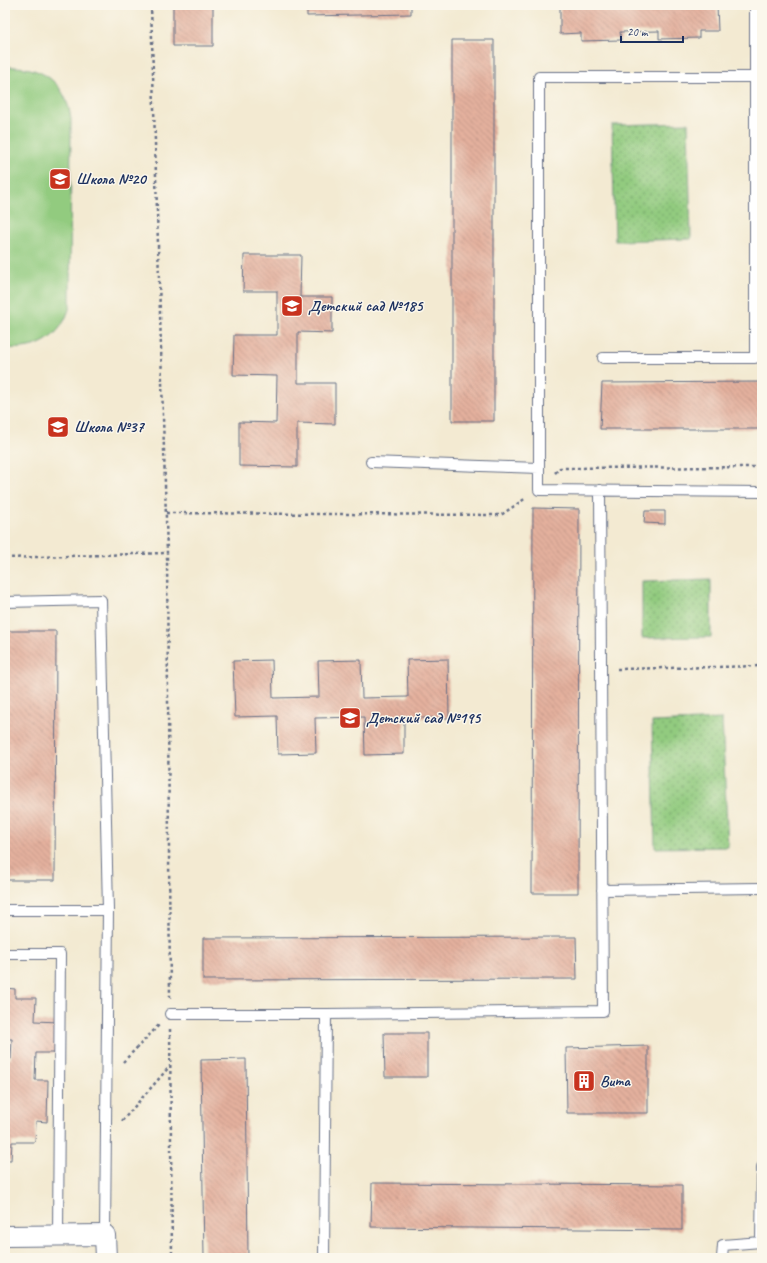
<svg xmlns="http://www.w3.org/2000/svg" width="767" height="1263" viewBox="0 0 767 1263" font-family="Caveat,sans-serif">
	<defs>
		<pattern id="park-dots" width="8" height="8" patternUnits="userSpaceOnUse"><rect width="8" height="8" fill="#92cb7f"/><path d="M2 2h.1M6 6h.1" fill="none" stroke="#76a56b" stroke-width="1.8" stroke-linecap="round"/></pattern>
		<pattern id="building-back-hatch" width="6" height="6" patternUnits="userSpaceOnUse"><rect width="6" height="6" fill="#e4b09d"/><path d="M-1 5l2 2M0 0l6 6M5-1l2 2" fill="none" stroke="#b89083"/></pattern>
	</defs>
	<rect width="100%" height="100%" fill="#fbf7ec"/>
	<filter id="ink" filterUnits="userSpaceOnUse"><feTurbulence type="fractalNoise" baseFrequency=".025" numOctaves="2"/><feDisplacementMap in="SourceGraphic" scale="8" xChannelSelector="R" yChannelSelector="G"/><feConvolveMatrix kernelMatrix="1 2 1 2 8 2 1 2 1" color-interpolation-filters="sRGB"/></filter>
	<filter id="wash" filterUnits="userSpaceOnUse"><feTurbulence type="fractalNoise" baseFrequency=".012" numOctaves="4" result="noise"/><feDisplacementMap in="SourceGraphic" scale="16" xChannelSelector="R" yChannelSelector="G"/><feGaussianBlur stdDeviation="0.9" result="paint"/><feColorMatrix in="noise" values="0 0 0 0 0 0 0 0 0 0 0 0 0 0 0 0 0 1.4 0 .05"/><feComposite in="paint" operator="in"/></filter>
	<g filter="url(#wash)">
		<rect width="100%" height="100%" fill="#f3ead2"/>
		<path fill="url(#park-dots)" stroke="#567d6e" d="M688 123 691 239 615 241 612 125Z
			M711 579V637L642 638V581Z
			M722 719 728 847 655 848 652 722Z"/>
		<path fill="#92cb7f" stroke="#567d6e" d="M5 67C42 65 66 82 71 119L70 306C61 338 38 351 5 348Z"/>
		<g id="blocks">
			<path fill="url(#building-back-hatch)" d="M173 5H213V46H173Z
				M307 5H411V14L307 16Z
				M560 5H717L718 31H699V38L659 39V31L620 32 621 40 581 41V33L560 34Z
				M452 40H494V421H452Z
				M244 255H301L300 297H332V333L298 332V383H335V424L297 423V467L239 466V422L276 423 277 376 233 375 234 335H277V291H243Z
				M762 382V429H600L602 383Z
				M533 508 579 509 578 893H532Z
				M645 511H665V524L644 523Z
				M5 631H56L55 880H5Z
				M448 659 449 718H404V754L365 755 364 717 315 718 316 753 278 754 277 716 235 717 233 661 272 660 273 698 319 697 318 661 361 660 362 698 408 697 407 660Z
				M576 937 577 979 203 980V938Z
				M5 988 15 989V998H36L35 1021 59 1022V1053H36L35 1080H48L47 1122 36 1121 35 1142H12L11 1160H5V1059H11L12 1039H5Z
				M384 1033H427V1077H385Z
				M648 1046V1113H567L566 1048Z
				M246 1059 248 1258H204L201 1060Z
				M372 1183 682 1185V1230L371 1227Z"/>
		</g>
	</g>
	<g filter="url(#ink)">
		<use href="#blocks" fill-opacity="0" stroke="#677087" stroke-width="1"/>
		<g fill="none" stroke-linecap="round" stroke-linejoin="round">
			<g stroke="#677087" stroke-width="12">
				<path id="service" d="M755 77H539V490L762 492
					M603 358H755V5
					M371 462 539 468
					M5 602 101 600 108 910 105 1235
					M602 890 762 888
					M5 910H108
					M5 954H60L58 1236
					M170 1014H326L324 1258
					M326 1014 603 1011 600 490
					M722 1258 723 1245 761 1242 762 1167"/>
			</g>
			<g stroke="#677087" stroke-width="22">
				<path id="minor" d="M5 1236 105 1235 106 1258"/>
			</g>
			<path stroke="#677087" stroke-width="2.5" stroke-dasharray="3 3" stroke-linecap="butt" d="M151 5 167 553 170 1000
				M555 473 560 468 762 467
				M166 513 501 515 526 498
				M5 558 167 553
				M617 669 762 666
				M170 1029 172 1258
				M123 1062 160 1024
				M122 1121 170 1066"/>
			<use href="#service" stroke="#fff" stroke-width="10"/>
			<use href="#minor" stroke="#fff" stroke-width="20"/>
		</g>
	</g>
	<defs>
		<g id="school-square" transform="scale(1.15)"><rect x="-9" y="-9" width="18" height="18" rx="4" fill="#c8321e" stroke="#fbf7ec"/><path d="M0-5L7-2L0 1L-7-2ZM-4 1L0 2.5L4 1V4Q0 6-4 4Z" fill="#fff"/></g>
		<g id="building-square" transform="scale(1.15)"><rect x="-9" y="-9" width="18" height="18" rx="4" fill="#c8321e" stroke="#fbf7ec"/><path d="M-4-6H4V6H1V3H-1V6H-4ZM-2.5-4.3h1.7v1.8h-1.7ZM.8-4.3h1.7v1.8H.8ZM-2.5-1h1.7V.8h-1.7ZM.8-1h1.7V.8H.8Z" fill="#fff"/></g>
	</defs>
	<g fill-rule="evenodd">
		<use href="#school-square" x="60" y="179"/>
		<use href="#school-square" x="292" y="306"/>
		<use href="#school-square" x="58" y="427"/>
		<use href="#school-square" x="350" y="718"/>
		<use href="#building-square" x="584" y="1081"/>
	</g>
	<g text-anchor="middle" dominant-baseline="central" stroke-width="3" stroke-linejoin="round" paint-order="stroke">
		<g font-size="16" font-weight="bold" fill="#1b2f5e" stroke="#fbf7ec" text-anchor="start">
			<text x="76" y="179">Школа №20</text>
			<text x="308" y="306">Детский сад №185</text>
			<text x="74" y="427">Школа №37</text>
			<text x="366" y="718">Детский сад №195</text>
			<text x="600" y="1081">Вита</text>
		</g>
	</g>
	<rect width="767" height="1263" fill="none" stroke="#fbf7ec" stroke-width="20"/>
	<path d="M621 36v6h62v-6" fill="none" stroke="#1b2f5e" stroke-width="2"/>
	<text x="627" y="36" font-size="12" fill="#1b2f5e" stroke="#fbf7ec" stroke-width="3" paint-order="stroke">20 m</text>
</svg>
